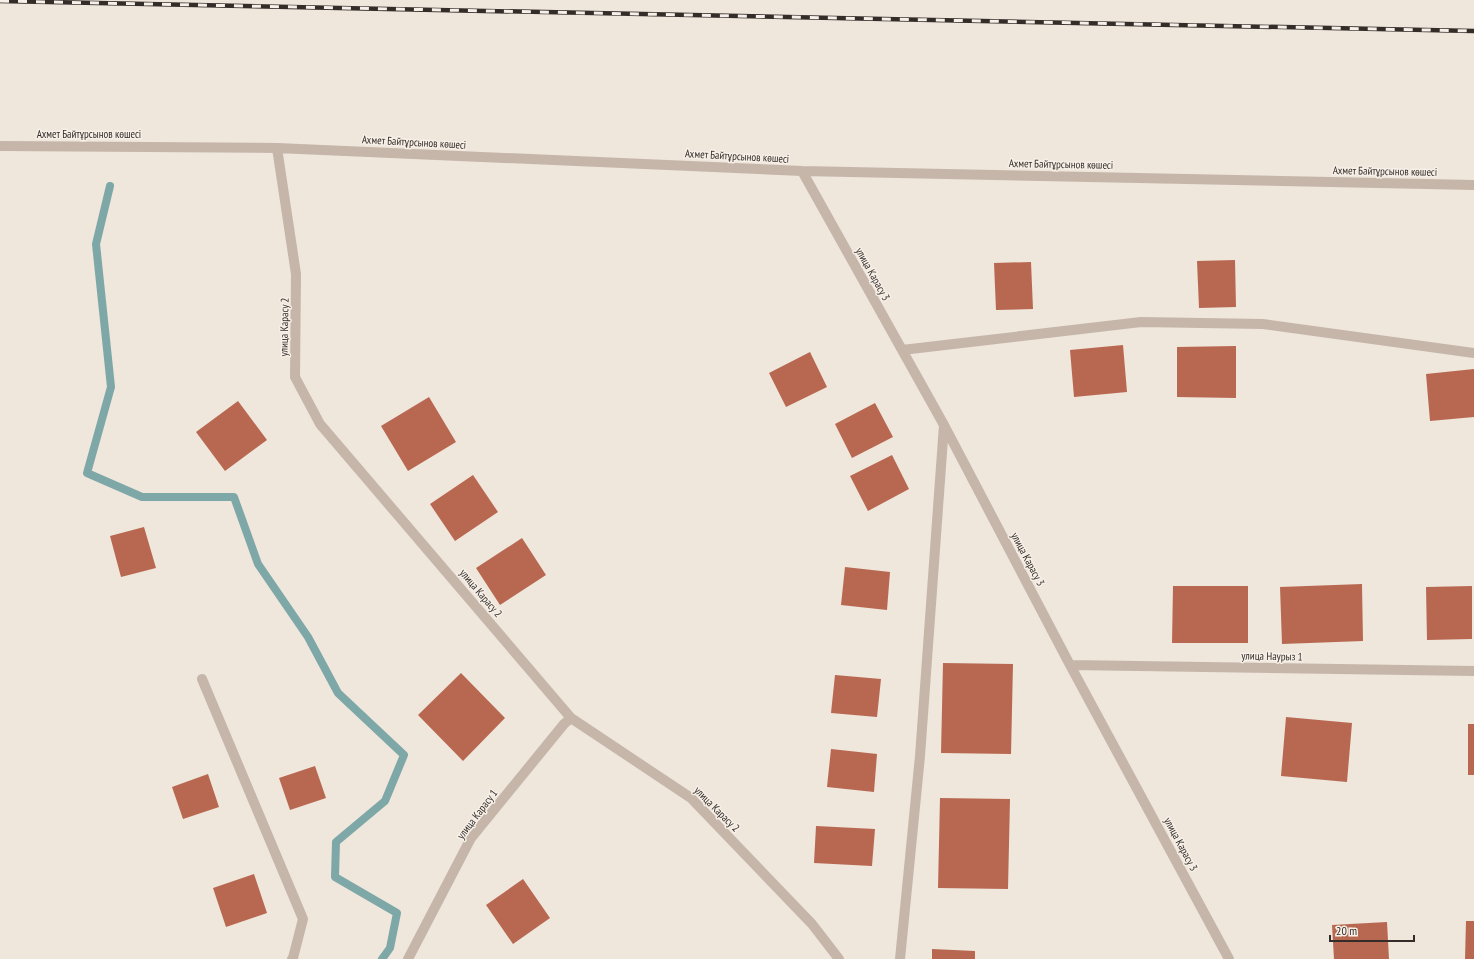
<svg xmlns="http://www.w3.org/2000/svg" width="1474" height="959" viewBox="0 0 1474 959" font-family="'PT Sans Narrow',sans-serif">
	<rect width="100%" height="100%" fill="#efe6dc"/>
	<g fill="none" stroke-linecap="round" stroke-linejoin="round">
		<path stroke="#7ea7a8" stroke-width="8" d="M110 186 96 244 111 387 87 473 142 497H234L258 564 308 637 338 693 404 755 385 801 336 842 335 877 397 913 390 948 382 959"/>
	</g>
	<path fill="#b86851" d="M1235 260 1236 307 1199 308 1197 261Z
		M1031 262 1033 309 996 310 994 263Z
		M1123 345 1127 392 1074 397 1070 350Z
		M1236 346V398L1177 397V347Z
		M810 352 827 387 786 407 769 373Z
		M1474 369V417L1430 421 1426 374Z
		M429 397 456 442 408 471 381 426Z
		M238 401 267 440 225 471 196 432Z
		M875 403 893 437 852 458 835 424Z
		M892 455 909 489 868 511 850 476Z
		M473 475 498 512 455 541 430 504Z
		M144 527 156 568 121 577 110 536Z
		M522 538 546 575 500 605 476 568Z
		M845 567 890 572 887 610 841 605Z
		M1362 584 1363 641 1282 644 1280 587Z
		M1173 586H1248V643H1172Z
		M1472 586V639L1427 640 1426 587Z
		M943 663 1013 664 1011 754 941 753Z
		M461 673 505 718 463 761 418 715Z
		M835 675 881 679 877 717 831 713Z
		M1286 717 1352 723 1347 782 1281 776Z
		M1468 724H1474V775H1468Z
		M831 749 877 754 874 792 827 787Z
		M315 766 326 798 290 810 279 778Z
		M208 774 219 807 183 819 172 787Z
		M940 798 1010 799 1008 889 938 888Z
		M816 826 875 829 872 866 814 863Z
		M254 874 267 913 226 927 213 888Z
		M523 879 550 918 513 944 486 905Z
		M1466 921H1474V959H1465Z
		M1387 922 1389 959H1334L1332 925Z
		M932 949 975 951V959H932Z"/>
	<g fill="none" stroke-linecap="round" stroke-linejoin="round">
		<path stroke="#c5b6a9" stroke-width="10" d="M0 146 277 148 802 171 1474 185
			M277 148 296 274 295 377 320 424 571 718 691 798 812 924 839 959
			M802 171 944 425 1070 665 1229 959
			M902 350 1141 322 1263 324 1474 353
			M1070 665 1474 671
			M202 679 303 919 293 958 292 959
			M408 959 471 838 564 724 571 718
			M900 959 920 756 944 425"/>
		<g stroke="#332c28" stroke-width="4.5">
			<path id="rail" d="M0 1 1474 31"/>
		</g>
		<use href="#rail" stroke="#f7f0e8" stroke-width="3" stroke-dasharray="9" stroke-linecap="butt"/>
	</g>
	<g text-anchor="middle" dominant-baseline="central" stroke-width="3" stroke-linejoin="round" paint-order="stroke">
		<g font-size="11" fill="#332c28" stroke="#f7f0e8">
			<text x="89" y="134">Ахмет Байтұрсынов көшесі</text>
			<text transform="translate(414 142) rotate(3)">Ахмет Байтұрсынов көшесі</text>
			<text transform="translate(737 156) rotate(3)">Ахмет Байтұрсынов көшесі</text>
			<text transform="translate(1061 164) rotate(1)">Ахмет Байтұрсынов көшесі</text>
			<text transform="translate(1385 171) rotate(1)">Ахмет Байтұрсынов көшесі</text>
			<text transform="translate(873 274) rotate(61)">улица Карасу 3</text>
			<text transform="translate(284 327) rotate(-89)">улица Карасу 2</text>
			<text transform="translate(1028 559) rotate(62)">улица Карасу 3</text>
			<text transform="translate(481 593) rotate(50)">улица Карасу 2</text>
			<text transform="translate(1272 656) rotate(1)">улица Наурыз 1</text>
			<text transform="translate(717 809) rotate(45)">улица Карасу 2</text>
			<text transform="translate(477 814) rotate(-53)">улица Карасу 1</text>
			<text transform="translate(1181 844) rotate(62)">улица Карасу 3</text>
		</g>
	</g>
	<path d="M1330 935v6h84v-6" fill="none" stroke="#332c28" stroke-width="2"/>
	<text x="1336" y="935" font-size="12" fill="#332c28" stroke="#f7f0e8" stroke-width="3" paint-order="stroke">20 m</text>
</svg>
